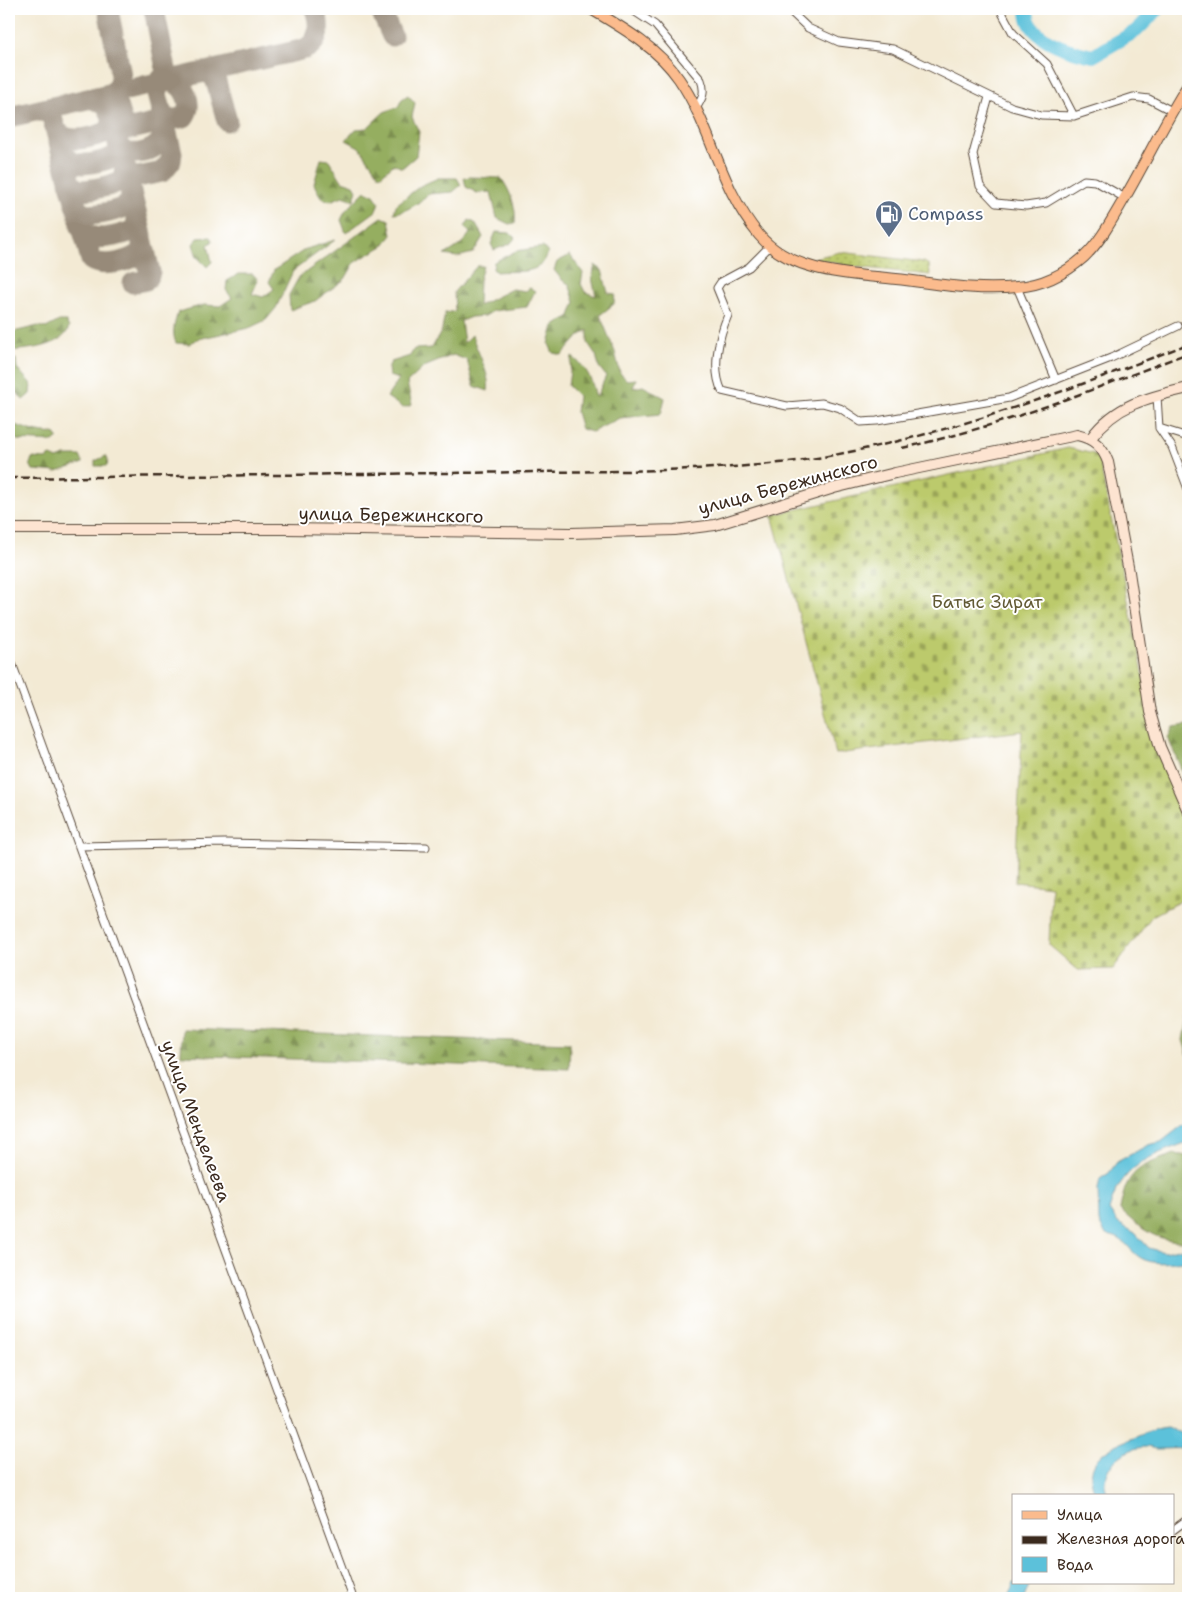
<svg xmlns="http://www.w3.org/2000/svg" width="1197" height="1607" viewBox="0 0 1197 1607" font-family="'Shantell Sans',sans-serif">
	<defs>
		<pattern id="grass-dots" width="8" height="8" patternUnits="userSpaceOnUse" patternTransform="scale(1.25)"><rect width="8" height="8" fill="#bcca6c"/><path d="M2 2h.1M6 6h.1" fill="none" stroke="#9aa458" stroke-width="1.8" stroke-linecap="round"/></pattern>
		<pattern id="forest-firs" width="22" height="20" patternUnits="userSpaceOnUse" patternTransform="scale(1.25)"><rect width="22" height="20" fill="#95ae60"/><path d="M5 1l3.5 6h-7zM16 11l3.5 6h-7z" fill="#7b8e4f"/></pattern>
		<pattern id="cemetery-stones" width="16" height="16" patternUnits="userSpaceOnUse" patternTransform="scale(1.25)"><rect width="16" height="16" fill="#bcca6c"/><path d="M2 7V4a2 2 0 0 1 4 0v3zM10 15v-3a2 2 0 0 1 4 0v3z" fill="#9aa458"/></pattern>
	</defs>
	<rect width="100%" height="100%" fill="#fff"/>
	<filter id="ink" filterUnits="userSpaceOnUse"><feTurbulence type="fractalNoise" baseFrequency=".02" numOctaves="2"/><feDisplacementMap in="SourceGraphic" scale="10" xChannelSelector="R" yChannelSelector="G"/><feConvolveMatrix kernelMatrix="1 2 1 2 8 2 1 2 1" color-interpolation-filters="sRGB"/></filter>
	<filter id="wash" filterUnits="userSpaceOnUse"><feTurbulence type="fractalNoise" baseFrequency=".0096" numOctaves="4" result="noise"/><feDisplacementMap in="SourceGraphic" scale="20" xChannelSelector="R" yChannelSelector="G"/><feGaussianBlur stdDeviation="1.12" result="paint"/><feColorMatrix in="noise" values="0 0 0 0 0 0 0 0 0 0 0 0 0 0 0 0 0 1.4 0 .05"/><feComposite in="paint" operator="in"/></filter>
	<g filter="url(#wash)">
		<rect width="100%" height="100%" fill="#f3ead4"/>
		<path fill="url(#grass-dots)" stroke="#7c7a45" d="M840 252 924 262 929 265 930 275 849 266 814 258Z"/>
		<path fill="url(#forest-firs)" stroke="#686c3f" d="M408 95 415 103 412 117 419 132 416 156 402 168 394 164 380 176 359 147 346 140 356 129 367 128 384 112 398 107 402 99Z
			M321 159 329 160 342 181 354 185 357 190 354 200 343 196 330 201 321 198 314 184Z
			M469 177 501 178C510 190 517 208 515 223L509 224 497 218 491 192 477 193 466 187 464 178Z
			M438 178H457L461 185 453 192 428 194C420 203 406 212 394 213L396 205 420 186Z
			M365 191 374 195 379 202 376 211 346 233 341 220 346 210Z
			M382 217 389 220 392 235 383 246 355 262 345 279 315 301 290 310 289 295 299 277Z
			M469 220 475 223 483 237 473 253 457 257 444 255C455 249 463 244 470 233L465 227Z
			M496 232 510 233 515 238 510 244 494 250 491 244Z
			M211 237 213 241 208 245 212 262 207 267 197 257 193 244 198 238Z
			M335 240 293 271 276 308 266 320 249 328 197 339 189 344 176 343C171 332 175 322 178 312L204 305 220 306 232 298 226 290 227 281 239 274H253L258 280 252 294 263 297 274 289 269 282 274 270 306 249Z
			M543 247 548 253C540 277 517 270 496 272L493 269 494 262 516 251Z
			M570 255 583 273 581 284 585 292 596 296 592 278 595 265 602 270 608 293 615 294 614 304 600 315 615 352 620 373 627 380 636 379 633 388 643 386 665 398 661 414 620 418 592 432 581 429 576 412 578 396 568 386 572 357C588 368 592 380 596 398L606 376 599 367 596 355 588 343V330L579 336 562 355 553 353 549 344 554 326 570 316 575 302 569 284 562 280 554 270 557 262Z
			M477 266H483L479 280 478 306 512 289 525 291 530 288 535 291 527 307 493 311 485 316 471 317 461 321 464 343 472 335C477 352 491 375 488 391L474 386 467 360 453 355 424 367 407 383 412 405 403 408 387 397 399 379 389 376 388 368 391 362 410 356 414 349 432 348 442 330 445 313 455 311 454 292Z
			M59 321H65L69 327C63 348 27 349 9 351V333L38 326 46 328Z
			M16 359 17 368 31 384 30 394 23 400 13 387 9 389V360Z
			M9 423C22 427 41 435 54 433L58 438 53 442 17 440 9 435Z
			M51 456 57 459 65 456H80L83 463 57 472 33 470 30 464 32 458 45 459Z
			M106 456 108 460 107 466H95V461Z
			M1188 725V785L1168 738 1173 727Z
			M1188 1013V1056L1183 1040Z
			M182 1029 570 1043 569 1069 181 1055Z
			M1175 1154 1188 1156V1241C1157 1242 1142 1230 1120 1210 1126 1170 1139 1166 1175 1154Z"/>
		<path fill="url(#cemetery-stones)" stroke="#7c7a45" d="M1068 448 1098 455 1162 765 1188 818V897L1152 916 1113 969 1078 970 1049 945 1051 886 1015 882 1022 731 836 754 772 515Z"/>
		<path fill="#5cc1da" stroke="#4c767c" d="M1188 1121V1142C1149 1156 1121 1166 1109 1210L1118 1223 1135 1233 1149 1248 1164 1252 1188 1247V1260C1175 1262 1158 1265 1145 1260 1128 1253 1128 1237 1106 1235L1099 1222 1098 1189 1100 1179 1109 1173 1117 1162 1148 1145 1161 1142Z
			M1168 1427 1188 1437V1449C1178 1448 1168 1449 1157 1449 1153 1449 1150 1447 1146 1447 1123 1447 1094 1472 1109 1496H1096C1081 1463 1104 1448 1131 1439 1144 1434 1154 1428 1168 1427Z
			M1014 1583H1030L1024 1598H1008Z"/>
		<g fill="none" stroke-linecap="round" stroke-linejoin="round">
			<path stroke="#5cc1da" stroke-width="14" d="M1027 9C1026 39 1069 51 1093 56L1136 31 1158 9"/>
			<path stroke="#978a79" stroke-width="21" d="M108 9 121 75 120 85 111 94
				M154 9 166 69 164 76 157 84
				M380 9 392 36
				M208 73 215 78 227 121
				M117 106 123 125 131 129 184 117C194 105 185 84 169 81
				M38 111 49 112 52 117 91 260C102 268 134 262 142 250V235L111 114 105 103 92 99
				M9 117 305 49C321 41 320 24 315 9
				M55 128C65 146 91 138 107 132L112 125V117
				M118 143 121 148 128 153C145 155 163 147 166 129
				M62 152C71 171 98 163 114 157L119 150 118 143
				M125 168 130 176 138 177 162 172 171 161 172 153 157 94 159 87 165 82
				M69 182C72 185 74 188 78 189 86 192 119 185 123 178L125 168
				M75 205C77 209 80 212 84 214 92 217 125 210 130 203L131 193
				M81 227C89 245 118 236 132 231L136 226 137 219
				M133 283 146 280 150 272 142 238"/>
		</g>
	</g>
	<g filter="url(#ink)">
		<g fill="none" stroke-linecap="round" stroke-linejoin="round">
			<g stroke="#574739" stroke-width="9">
				<path id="minor" d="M631 9 655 25 701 80C706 93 702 99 695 110
					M788 9 808 28 839 42 893 49 1012 107 1041 115 1074 116 1133 97 1149 99 1172 111
					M1000 9 1013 33 1047 64 1074 116
					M989 97 973 154 980 186 996 203 1026 206 1046 203 1084 180 1095 181 1125 198
					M770 246 749 267 721 282 717 288 728 315C719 336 711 369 722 391L787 406 822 403 840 408 861 422 877 421 1009 398 1111 358 1178 326
					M1017 287 1056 380
					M1157 396 1159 428 1172 447 1188 489
					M1159 428 1188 437
					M9 655 353 1598
					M80 846 225 843 426 847
					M1173 1530 1188 1519"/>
			</g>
			<g stroke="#574739" stroke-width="12">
				<path id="secondary" d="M1091 438C1116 404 1149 397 1188 388
					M9 529H287L571 533 675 530 715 525 834 488 895 473 1077 435C1094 439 1102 446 1108 462L1129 572 1150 712 1160 747 1188 811"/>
			</g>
			<g stroke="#574739" stroke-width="12">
				<path id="primary" d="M591 9C623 28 658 48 679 79 712 127 719 187 759 235 789 271 844 274 887 278 929 282 974 292 1017 287 1042 285 1065 274 1084 257 1099 243 1110 223 1120 206 1144 166 1163 124 1188 85"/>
			</g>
			<use href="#minor" stroke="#fff" stroke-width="7"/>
			<use href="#secondary" stroke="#fde4d1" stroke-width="10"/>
			<use href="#primary" stroke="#fbbb8d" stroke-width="10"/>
			<path stroke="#3b2a1e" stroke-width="2.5" stroke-dasharray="8 4" stroke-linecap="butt" d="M902 448C1001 427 1094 389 1188 353
				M9 478 626 471C695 469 766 468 834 455 957 432 1072 389 1188 344"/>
		</g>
	</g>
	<defs>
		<g id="fuel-pin" transform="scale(1.4375)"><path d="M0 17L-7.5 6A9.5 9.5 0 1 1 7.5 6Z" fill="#5c6f8a" stroke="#fff"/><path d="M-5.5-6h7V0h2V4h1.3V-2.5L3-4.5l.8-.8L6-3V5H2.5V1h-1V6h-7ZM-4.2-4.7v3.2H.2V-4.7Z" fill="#fff"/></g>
	</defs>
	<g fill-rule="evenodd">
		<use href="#fuel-pin" x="889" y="214"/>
	</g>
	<g text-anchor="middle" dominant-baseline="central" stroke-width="4" stroke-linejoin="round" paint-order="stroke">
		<g font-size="18" fill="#4e5e75" stroke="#fff" text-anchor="start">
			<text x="908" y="214">Compass</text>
		</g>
		<g font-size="18" fill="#3b2a1e" stroke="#fff">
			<text transform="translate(788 485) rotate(-15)">улица Бережинского</text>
			<text transform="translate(391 515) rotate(1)">улица Бережинского</text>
			<text transform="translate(196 1121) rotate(70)">улица Менделеева</text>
		</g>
		<g font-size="18" fill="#625a35" stroke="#fff">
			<text x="987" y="602">Батыс Зират</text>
		</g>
	</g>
	<rect width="1197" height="1607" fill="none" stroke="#fff" stroke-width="30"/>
	<rect x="1012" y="1494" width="162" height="90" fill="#ffffff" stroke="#b1aaa5"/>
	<rect x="1022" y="1511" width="25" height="8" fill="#fbbb8d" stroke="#b1aaa5"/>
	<text x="1057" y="1520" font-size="15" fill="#3b2a1e">Улица</text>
	<rect x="1022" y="1536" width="25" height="8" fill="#3b2a1e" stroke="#b1aaa5"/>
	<text x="1057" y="1544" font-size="15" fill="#3b2a1e">Железная дорога</text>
	<rect x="1022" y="1557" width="25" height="15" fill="#5cc1da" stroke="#b1aaa5"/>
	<text x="1057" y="1570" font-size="15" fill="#3b2a1e">Вода</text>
</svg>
